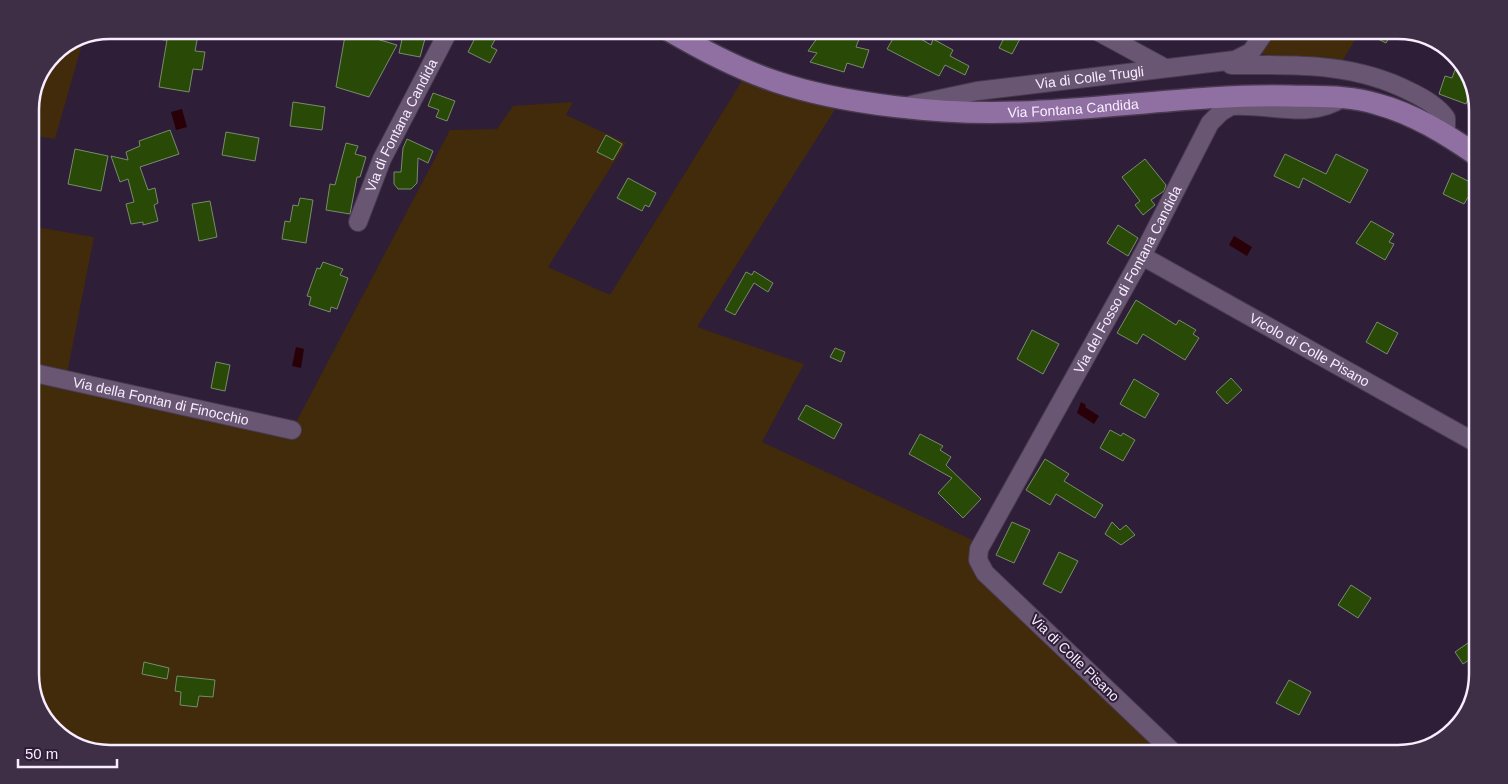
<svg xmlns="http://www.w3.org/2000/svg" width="1508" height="784" viewBox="0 0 1508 784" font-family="Arial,sans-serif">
	<rect width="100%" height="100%" fill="#2e1e37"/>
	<path fill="#412b0a" d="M1266 30H1361L1338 68 1251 52Z
		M83 41 55 139 30 135V104L53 53Z
		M748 71 843 97 697 327 804 364 762 442 981 544 977 557 1175 754H109L74 746 43 718 30 680V226L94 237 66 379 292 430 450 130 497 129 513 106 573 102 566 115 626 143 548 267 610 295Z"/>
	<path fill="#290008" d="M182 109 187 127 176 130 171 112Z
		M1234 236 1252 247 1247 256 1229 245Z
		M296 347 304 349 301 368 292 366Z
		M1081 402 1086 405 1085 407 1099 416 1094 424 1077 413Z"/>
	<path fill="#294a07" stroke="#788b6c" d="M165 30H199L195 51 205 52 202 70 193 69 189 92 159 87 167 40H163Z
		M346 30 397 45 369 97 336 87Z
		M404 30H437L432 39 426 35 420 57 399 53Z
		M473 30H500L491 47 497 50 490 63 468 52 474 40 469 37Z
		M823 30 859 39 856 47 869 50 863 68 847 63 844 72 810 62 817 53 808 51Z
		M898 30H906L931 45 933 39 953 50 950 56 969 66 965 75 945 65 939 76 887 49Z
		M1008 30 1022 35 1012 54 999 48Z
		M1360 30H1393L1386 43Z
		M1455 70 1468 74 1472 87 1466 104 1439 94 1445 76 1452 78Z
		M433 93 455 101 447 121 436 117 439 110 428 106Z
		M293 102 325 107 322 130 290 126Z
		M170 130 179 154 140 167 148 190 155 188 158 203 154 205 158 221 143 225V222L131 224 126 204 134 202 128 179 120 182 111 156 128 160 126 152 140 146 139 141Z
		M226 132 259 138 255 161 222 155Z
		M606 135 622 144 613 160 597 152Z
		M407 139 433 151 428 163 418 158 417 183 411 189H398L394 184V172H401L403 148Z
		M346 143 358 146 355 154 366 157 360 177H357L350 214 326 210 330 184 335 185Z
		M75 149 108 156 101 191 68 184Z
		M1285 154 1326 174 1336 154 1368 170 1350 203 1303 178 1299 188 1274 176Z
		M1145 159 1166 185 1164 191 1151 200 1155 205 1143 215 1135 205 1140 201 1122 177Z
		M1452 173 1478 186 1473 200 1468 197 1464 204 1443 194Z
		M628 178 656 193 649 207 645 205 642 211 617 198Z
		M300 198 313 200 306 243 282 239 285 221 290 222 293 205 298 206Z
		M210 201 217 237 199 241 192 204Z
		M1371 221 1394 234 1389 242 1394 244 1385 260 1356 243Z
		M1118 225 1138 238 1128 256 1107 243Z
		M323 262 343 269 340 275 348 278 337 309 331 307 330 312 309 305 311 297 307 296 317 268 320 269Z
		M754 271 773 283 768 292 754 283 735 315 725 310 746 272 752 275Z
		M1136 300 1176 325 1179 320 1196 330 1193 334 1199 338 1185 360 1143 334 1137 344 1117 333Z
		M1377 322 1398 333 1387 354 1366 342Z
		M1032 330 1059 344 1043 374 1017 359Z
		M835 348 845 352 841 362 830 357Z
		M216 362 230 365 225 391 211 388Z
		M1231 378 1242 390 1227 404 1216 392Z
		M1134 379 1159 394 1145 418 1120 404Z
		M806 405 842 424 834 439 798 419Z
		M1110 430 1121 436 1123 433 1135 440 1123 461 1100 448Z
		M920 434 943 446 940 450 951 457 946 465 981 499 963 518 938 493 952 478 909 454Z
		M1045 459 1069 474 1064 481 1103 505 1095 518 1056 494 1050 505 1026 490Z
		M1012 522 1030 530 1014 563 996 555Z
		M1112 522 1120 530 1126 525 1135 535 1121 545 1105 534Z
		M1059 552 1078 561 1061 593 1043 584Z
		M1351 585 1371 598 1358 618 1338 605Z
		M1478 636V654L1463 664 1455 652Z
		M144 662 169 668 167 679 142 674Z
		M177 676 215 680 213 697 199 696 197 707 180 705 181 692 175 691Z
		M1289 680 1311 692 1299 715 1276 703Z"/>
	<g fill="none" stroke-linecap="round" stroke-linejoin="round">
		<g stroke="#483a4f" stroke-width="20">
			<g id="minor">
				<path d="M1095 30 1165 68"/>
				<path d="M1231 65C1293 65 1352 62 1409 91 1422 97 1437 105 1446 118V134"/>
				<path id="s1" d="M911 105 977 91 1235 60 1251 52 1266 30"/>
				<path id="s2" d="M358 222 382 159 449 30"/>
				<path id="s3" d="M1142 256 1478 444"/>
				<path id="s4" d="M30 372 292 430"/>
				<path id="s5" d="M1175 754 985 573 978 560 979 549 1142 256 1210 123 1221 112 1231 106C1267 103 1311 120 1342 98"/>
			</g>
		</g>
		<g stroke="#483a4f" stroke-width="24">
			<g id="major">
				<path id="s6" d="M668 30C702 50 736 68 774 81 844 105 946 115 1020 112 1110 109 1199 94 1289 96 1319 97 1348 95 1377 104 1414 114 1446 134 1478 156"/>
			</g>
		</g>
		<use href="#minor" stroke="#695673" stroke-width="18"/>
		<use href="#major" stroke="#9070a2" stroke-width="21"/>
	</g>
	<g text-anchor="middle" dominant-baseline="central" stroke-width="4" stroke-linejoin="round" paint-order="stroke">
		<g font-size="14" fill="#f8edfe" stroke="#2e1e37">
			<text stroke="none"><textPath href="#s1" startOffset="181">Via di Colle Trugli</textPath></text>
			<text stroke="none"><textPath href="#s6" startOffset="420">Via Fontana Candida</textPath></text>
			<text stroke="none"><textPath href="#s2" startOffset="106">Via di Fontana Candida</textPath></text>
			<text stroke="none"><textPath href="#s5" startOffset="596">Via del Fosso di Fontana Candida</textPath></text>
			<text stroke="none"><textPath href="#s3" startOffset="192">Vicolo di Colle Pisano</textPath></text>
			<text stroke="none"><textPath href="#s4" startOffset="134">Via della Fontan di Finocchio</textPath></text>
			<text transform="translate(1075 658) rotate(44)">Via di Colle Pisano</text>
		</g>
	</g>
	<path d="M0 0H1508V784H0ZM110 39H1398A71 71 0 0 1 1469 110V674A71 71 0 0 1 1398 745H110A71 71 0 0 1 39 674V110A71 71 0 0 1 110 39Z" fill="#3e2f47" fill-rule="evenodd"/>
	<path fill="none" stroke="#f8edfe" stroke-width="2.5" d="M110 39H1398A71 71 0 0 1 1469 110V674A71 71 0 0 1 1398 745H110A71 71 0 0 1 39 674V110A71 71 0 0 1 110 39Z"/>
	<path d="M18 759v8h99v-8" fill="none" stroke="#f8edfe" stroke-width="2.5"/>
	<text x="25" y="759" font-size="15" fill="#f8edfe" stroke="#2e1e37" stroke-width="4" paint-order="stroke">50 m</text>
</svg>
